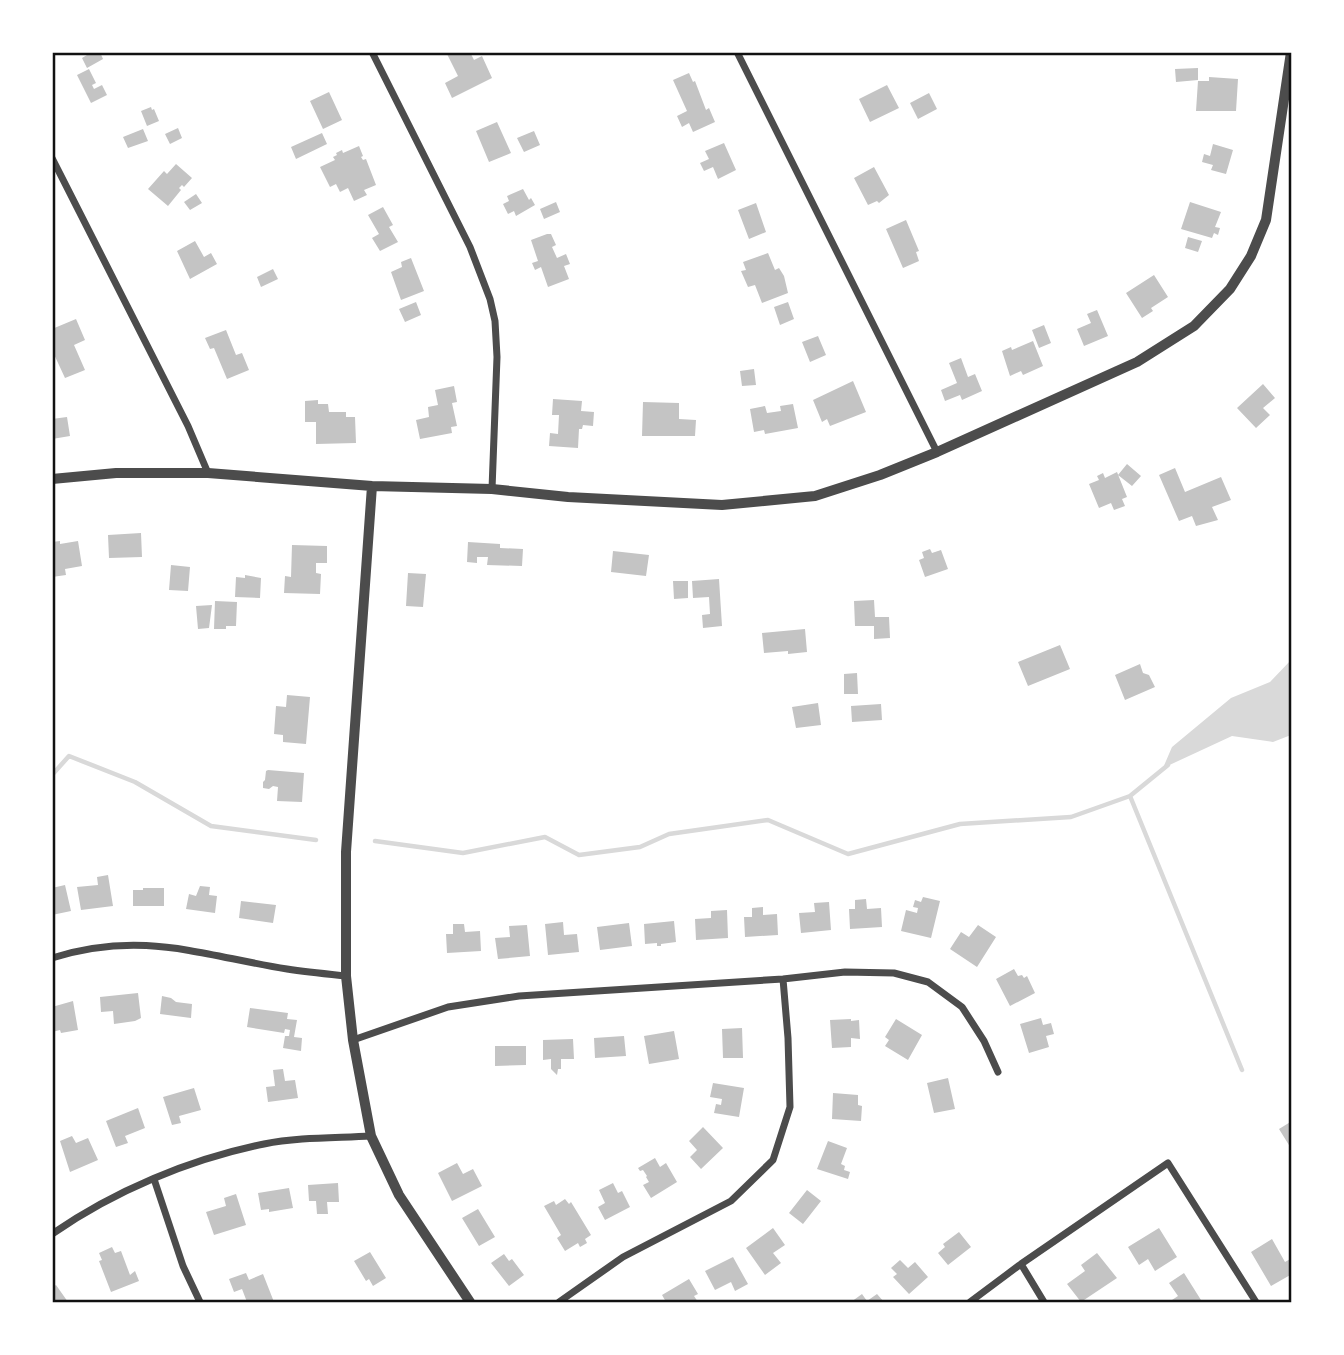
<svg xmlns="http://www.w3.org/2000/svg" width="1344" height="1355" viewBox="0 0 1344 1355" font-family="Poppins,sans-serif">
	<rect width="100%" height="100%" fill="#fff"/>
	<path fill="#d9d9d9" d="M1291 660V735L1273 742 1232 736 1163 768 1172 747 1231 698 1270 682Z"/>
	<g fill="none" stroke-linecap="round" stroke-linejoin="round">
		<path stroke="#d9d9d9" stroke-width="4.5" d="M1168 765 1130 796 1242 1070
			M52 775 69 756 135 782 211 826 316 840
			M375 841 463 853 545 837 579 855 640 847 669 834 768 820 848 854 960 824 1071 817 1130 796"/>
	</g>
	<path fill="#c4c4c4" d="M92 52H100L103 59 87 68 82 58Z
		M446 52H470L474 60 482 56 492 78 452 98 445 83 458 76Z
		M1198 68V80L1176 82 1175 69Z
		M89 69 96 83 92 85 94 89 102 85 107 95 91 103 77 75Z
		M689 73 693 82 695 81 706 110 709 108 715 122 693 132 689 123 682 127 677 116 687 111 673 80Z
		M1209 77 1238 79 1236 111H1196L1198 81H1209Z
		M887 85 899 108 870 122 859 99Z
		M329 92 342 120 323 129 310 101Z
		M929 93 937 109 918 119 910 103Z
		M151 107 152 110 154 109 159 121 147 126 141 111Z
		M497 122 511 153 489 162 476 131Z
		M178 128 182 138 170 144 165 134Z
		M143 129 148 141 128 148 123 137Z
		M534 131 540 145 524 152 517 138Z
		M322 133 327 144 296 159 291 147Z
		M724 143 736 170 718 179 713 167 704 171 700 163 709 159 705 151Z
		M1213 144 1233 150 1226 174 1211 170 1213 165 1202 162 1204 154 1210 156Z
		M359 146 363 156 361 157 363 160 366 159 376 185 364 190 367 195 354 201 348 188 340 192 336 184 330 187 320 167 335 160 333 157 337 155 336 153 342 150 343 153Z
		M176 164 192 178 184 187 182 185 179 188 181 190 168 206 148 189 164 171 167 174Z
		M874 167 889 195 879 203 877 201 868 205 854 178Z
		M523 189 529 200 531 198 535 205 516 216 514 211 508 214 503 204 509 201 507 196Z
		M196 194 202 203 190 210 184 202Z
		M556 202 560 212 544 219 540 209Z
		M1190 202 1221 212 1215 227 1220 228 1218 235 1214 233 1212 238 1181 229Z
		M756 203 766 232 749 239 738 210Z
		M383 207 393 225 389 227 398 242 380 251 372 238 379 234 368 215Z
		M906 220 919 251 916 252 919 261 903 268 886 229Z
		M547 234H551L556 245 552 247 557 258 566 254 570 264 564 266 569 279 548 287 541 267 535 270 532 263 538 261 531 240Z
		M1188 237 1202 241 1198 252 1185 248Z
		M195 241 204 257 211 253 217 264 190 279 177 251Z
		M768 253 775 270 779 268 784 276 788 293 762 303 755 285 748 287 741 271 746 270 743 262Z
		M411 258 424 291 401 300 391 272 402 267 401 262Z
		M273 269 278 279 261 287 257 277Z
		M1154 275 1168 297 1151 308 1153 311 1142 318 1126 293Z
		M416 302 421 315 405 322 399 309Z
		M788 302 794 319 780 325 774 307Z
		M1097 310 1108 336 1084 346 1077 329 1091 323 1087 314Z
		M76 319 85 340 74 345 85 370 65 378 52 350V329Z
		M1044 325 1051 343 1039 348 1032 330Z
		M226 330 236 355 242 353 249 370 227 379 214 348 210 349 205 338Z
		M818 336 826 355 810 362 802 342Z
		M1033 341 1043 366 1023 375 1021 371 1010 376 1002 351 1011 347 1012 350Z
		M961 358 968 377 975 374 982 391 962 400 960 395 945 401 941 390 957 383 949 363Z
		M754 369 756 385 742 386 740 371Z
		M853 381 866 412 830 426 827 419 822 422 813 400Z
		M1263 384 1275 398 1263 408 1270 415 1256 428 1237 408Z
		M454 386 457 402 452 403 457 426 451 427 452 433 420 439 416 420 429 417 428 407 438 405 435 390Z
		M553 399 582 401 581 411 594 412 593 426 583 425 582 429H579L578 448 549 446 550 433 558 434 559 415H552Z
		M318 400V404H328L329 412H346V417H355L356 443 316 444V422H305V401Z
		M643 402 679 403V419L696 420 695 436H642Z
		M793 404 798 428 765 434 764 430 754 432 750 409 765 406 767 413 781 411 780 406Z
		M67 417 70 436 52 439V419Z
		M1127 464 1141 476 1132 486 1118 475Z
		M1175 468 1185 492 1221 477 1231 500 1212 507 1218 520 1196 526 1192 516 1179 521 1159 475Z
		M1117 472 1127 497 1122 499 1125 506 1114 510 1111 503 1099 508 1089 484 1099 480 1097 476 1103 473 1105 478Z
		M141 533 142 557 109 558 108 535Z
		M60 541V544L78 541 82 566 65 569 66 575 52 577V542Z
		M468 542 500 544V548L523 549 522 566 487 565 488 557H477V563L467 562Z
		M292 545 327 546V563H316V573L321 574 320 594 284 593 285 576 291 577Z
		M930 549 932 553 941 550 948 569 925 577 919 560 924 558 922 552Z
		M613 551 649 555 646 576 611 572Z
		M171 565 190 567 188 591 169 590Z
		M408 573 426 574 423 607 406 606Z
		M245 575 261 578 260 598 235 597 236 577 245 578Z
		M719 579 722 626 703 628 702 615 710 614 709 597 693 598 692 581Z
		M673 581H688V598L674 599Z
		M874 600 875 617H889L890 638 874 639V626H855L854 601Z
		M215 601 237 602 236 626H226V629H214Z
		M212 605 209 628 198 629 196 606Z
		M805 629 807 652 788 654V651L764 653 762 633Z
		M1060 645 1070 669 1028 686 1018 662Z
		M1140 664 1143 673 1149 675 1155 687 1125 700 1115 675Z
		M857 673 858 694H844V674Z
		M287 695 310 697 306 744 283 742V735L274 734 276 706 286 707Z
		M818 703 821 725 796 728 792 707Z
		M881 704 882 720 852 722 851 706Z
		M268 770 304 773 302 802 277 801 278 787 273 786 269 789 263 788V782L265 780 266 771Z
		M108 875 113 906 81 910 77 887 98 885 97 877Z
		M65 885 71 911 52 915V888Z
		M200 886 210 887 209 895 217 896 215 913 186 909 189 894 196 896Z
		M143 888H164V906H133V890H143Z
		M923 897 940 901 931 938 901 931 906 910 917 913 918 908 913 907 915 900 921 902Z
		M866 899 867 909 881 908 882 927 850 929 849 909H855V900Z
		M241 901 276 905 273 923 239 918Z
		M829 902 831 930 801 933 799 913 815 912 814 903Z
		M763 907V915L777 914 778 935 745 937 744 917H752V908Z
		M727 910 728 938 696 940 695 919 711 918V911Z
		M674 921 676 942 661 944V946H657V943L645 944 644 924Z
		M563 922 564 935 577 934 579 952 548 955 545 924Z
		M629 923 632 946 600 950 597 927Z
		M453 924H464L465 932 480 931 481 951 447 953 446 934H453Z
		M527 925 530 956 498 959 495 938 510 937 509 926Z
		M978 925 996 937 977 967 950 949 961 932 969 937Z
		M1014 969 1018 976 1022 975 1024 978 1027 976 1035 993 1010 1006 996 979Z
		M138 993 141 1018 135 1021 114 1024 113 1011 101 1012 100 997Z
		M162 996 171 998 176 1002 192 1004 191 1018 160 1014Z
		M73 1001 78 1030 61 1033 60 1030 52 1032V1007Z
		M250 1008 288 1013 287 1019 297 1020 294 1037 302 1038 301 1051 283 1048 285 1036H289L290 1030 285 1029 284 1033 247 1027Z
		M1041 1018 1043 1025 1051 1023 1054 1034 1046 1036 1049 1047 1029 1053 1020 1024Z
		M851 1019V1021L859 1020 860 1039 851 1038V1047L832 1048 830 1020Z
		M896 1019 922 1035 908 1060 885 1046 889 1040 885 1037Z
		M742 1028 743 1058H723L722 1029Z
		M674 1031 679 1059 649 1064 644 1036Z
		M624 1036 626 1056 595 1058 594 1038Z
		M573 1039 574 1059H561V1069H558L557 1075 551 1069V1059L543 1060V1040Z
		M495 1046H526V1065L495 1066Z
		M283 1069 285 1081 295 1080 298 1098 268 1102 266 1087 275 1086 273 1070Z
		M948 1078 955 1109 934 1113 927 1083Z
		M713 1083 744 1088 739 1117 714 1113 716 1104 721 1105 722 1099 710 1097Z
		M194 1088 201 1110 179 1116 181 1123 172 1125 163 1097Z
		M833 1093 858 1095V1105L862 1106 861 1121 832 1119Z
		M138 1108 145 1128 125 1136 128 1143 116 1147 106 1121Z
		M1292 1121V1150L1279 1129Z
		M703 1127 723 1148 701 1169 690 1157 697 1150 689 1141Z
		M72 1136 76 1143 88 1138 98 1160 70 1172 60 1141Z
		M828 1141 847 1148 841 1164 845 1166 844 1170 850 1172 848 1179 817 1169Z
		M655 1158 660 1167 666 1163 677 1182 651 1198 643 1185 649 1182 646 1177 647 1176 643 1170 640 1171 638 1168Z
		M457 1163 463 1174 473 1169 482 1186 452 1201 438 1173Z
		M338 1183 339 1202H327L328 1214H317L316 1201H309L308 1185Z
		M613 1183 618 1193 622 1191 630 1207 605 1220 598 1207 605 1203 599 1190Z
		M289 1188 293 1208 269 1212V1209L261 1210 258 1193Z
		M807 1190 821 1201 803 1224 789 1213Z
		M236 1194 246 1225 214 1235 206 1212 226 1206 224 1198Z
		M565 1199 569 1204 571 1202 591 1235 585 1239 587 1243 580 1247 578 1243 565 1251 557 1238 561 1235 544 1206 554 1201 556 1205Z
		M478 1209 495 1237 479 1246 462 1218Z
		M773 1228 785 1245 773 1253 781 1263 765 1275 746 1248Z
		M1159 1228 1177 1257 1155 1271 1148 1259 1139 1265 1128 1247Z
		M959 1232 971 1247 948 1265 938 1253 945 1247 943 1244Z
		M1272 1239 1285 1262 1292 1258 1290 1269 1292 1274 1271 1286 1251 1252Z
		M112 1247 115 1253 121 1251 130 1275 135 1271 139 1281 111 1292 99 1261 102 1260 99 1253Z
		M370 1252 386 1278 373 1286 369 1279 366 1281 354 1261Z
		M1097 1253 1117 1278 1081 1302 1067 1284 1085 1271 1081 1265Z
		M504 1254 509 1261 512 1259 524 1275 509 1286 491 1263Z
		M733 1257 748 1284 735 1291 731 1282 715 1290 705 1271Z
		M900 1260 908 1268 915 1262 928 1277 909 1294 893 1277 897 1274 891 1268Z
		M246 1273 249 1280 263 1274 274 1302H247L242 1289 234 1292 229 1279Z
		M1184 1273 1201 1300 1199 1302H1174L1172 1300 1178 1296 1169 1283Z
		M689 1279 698 1294 694 1296 698 1302H666L662 1295Z
		M56 1285 68 1302H52V1288Z
		M862 1294 867 1301 877 1294 884 1302H851Z"/>
	<g fill="none" stroke-linecap="round" stroke-linejoin="round">
		<path stroke="#4c4c4c" stroke-width="7" d="M372 52 470 247 490 299 495 321 497 357 492 489
			M737 52 937 452
			M52 158 188 426 208 473
			M52 958C142 930 200 955 287 969 307 972 327 974 346 976
			M353 1040 448 1007 519 996 783 979 845 972 894 973 928 982 962 1007 984 1041 998 1072
			M154 1179 183 1266 200 1302
			M52 1234C114 1191 190 1159 264 1144 298 1137 336 1138 371 1136
			M1021 1264 1044 1302
			M559 1302 623 1257 731 1201 773 1160 790 1107 788 1038 783 979
			M970 1302 1021 1264 1168 1163 1256 1302"/>
		<path stroke="#4c4c4c" stroke-width="10" d="M52 479 116 473H208L372 486 492 489 568 497 722 505 815 496 880 475 937 452 1137 362 1194 326 1230 289 1251 256 1266 220 1291 52
			M372 486 346 852V976L353 1040 371 1136 399 1195 470 1302"/>
	</g>
	<rect width="1344" height="1355" fill="none" stroke="#ffffff" stroke-width="108"/>
	<rect x="54" y="54" width="1236" height="1247" fill="none" stroke="#111" stroke-width="2.5"/>
</svg>
